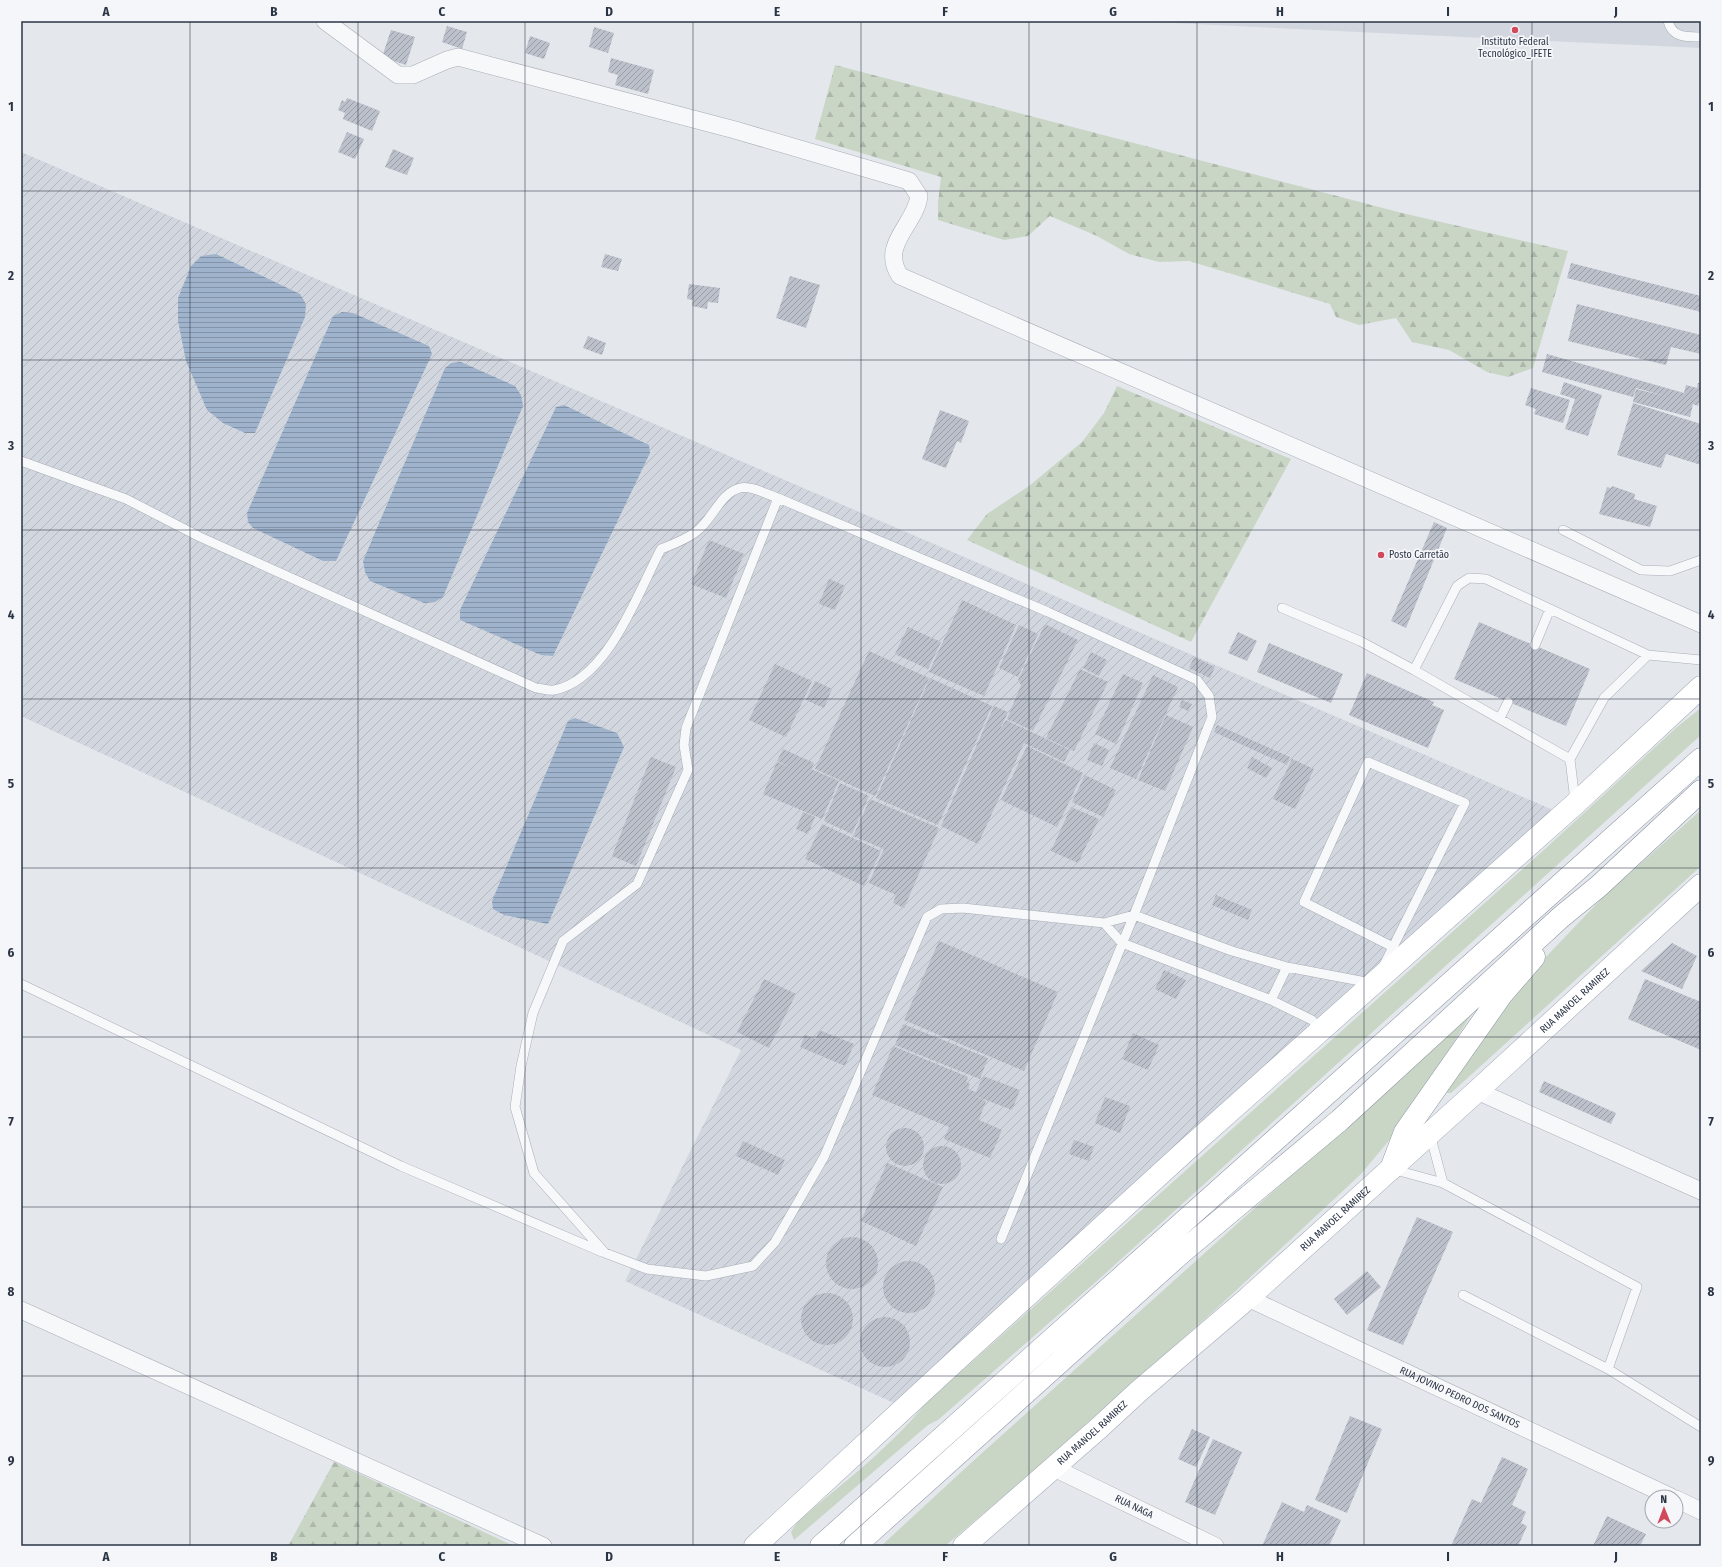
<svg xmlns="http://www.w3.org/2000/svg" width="1722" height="1567" viewBox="0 0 1722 1567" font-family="'Fira Sans Condensed',sans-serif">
	<defs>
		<pattern id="industrial-furrows" width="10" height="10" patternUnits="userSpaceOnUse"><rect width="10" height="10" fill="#d2d6de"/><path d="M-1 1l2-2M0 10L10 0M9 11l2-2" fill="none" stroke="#b4b8c0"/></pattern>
		<pattern id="forest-firs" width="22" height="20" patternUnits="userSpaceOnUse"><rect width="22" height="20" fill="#c9d6c5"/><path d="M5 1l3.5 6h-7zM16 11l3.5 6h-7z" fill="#adb8ab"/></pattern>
		<pattern id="water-rules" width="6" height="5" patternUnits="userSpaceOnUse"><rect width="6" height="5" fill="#9fb4cc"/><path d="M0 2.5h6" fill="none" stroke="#8293a7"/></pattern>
		<pattern id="building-hatch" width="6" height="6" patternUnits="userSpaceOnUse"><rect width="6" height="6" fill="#bbc0ca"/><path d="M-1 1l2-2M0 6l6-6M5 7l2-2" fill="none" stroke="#989da6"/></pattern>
	</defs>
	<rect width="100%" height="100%" fill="#e4e7ec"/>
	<path fill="#d2d6de" d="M1132 21H1701V48L1526 40Z"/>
	<path fill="url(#industrial-furrows)" d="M21 152 1551 809 1409 963 1386 957 894 1403 625 1281 741 1050 21 716Z"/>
	<path fill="#c9d6c5" d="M1701 708V735L1098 1280 938 1420 928 1425 794 1540 791 1532 798 1521C842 1484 890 1448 926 1403L1545 849 1677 727Z
		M1701 810V866L1451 1093H1447L1448 1089 1525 979 1603 897Z
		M1473 1012 1397 1131 1361 1174 1216 1309 1016 1486 945 1546H881L971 1463Z"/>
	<path fill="url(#forest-firs)" d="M835 65 1402 213 1568 251 1533 368 1508 377 1487 372 1449 350 1412 342 1396 318 1359 325 1336 317 1330 304 1189 261 1159 262 1129 254 1097 236 1050 216 1028 236 1004 240 938 220V203L941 177 815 139Z
		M1117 386 1291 459 1191 642 967 540 987 514 1029 486 1082 442 1104 413Z
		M334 1462 514 1546H288Z"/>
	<path fill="url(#water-rules)" d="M216 254 300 294 306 304 305 317 255 433H245L223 423 207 410 186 361 178 321V298L191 266 201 256Z
		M342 312 353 313 429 346 432 354 336 561H323L253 528 248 522 247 513 333 316Z
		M461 362 515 386 521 395 523 406 443 597 435 602 424 603 370 581 365 572 363 561 445 368 451 363Z
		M564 405 649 445 650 453 553 656 541 655 460 620V610L556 407Z
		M575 718 617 733 624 747 548 924 504 915 493 909 492 901 568 721Z"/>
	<path fill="url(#building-hatch)" d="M447 26 467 32 462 49 442 42Z
		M594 27 614 33 608 53 589 47Z
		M391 30 415 37 406 65 382 57Z
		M530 36 550 43 544 59 525 53Z
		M611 58 654 70 648 94 615 85 618 75 608 72Z
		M347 98 380 111 372 131 343 119 345 113 338 110 342 100 345 102Z
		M347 132 364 139 355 159 338 152Z
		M393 149 414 158 407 175 385 167Z
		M605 254 622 259 618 271 601 267Z
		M1571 263 1701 296V312L1567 278Z
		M790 276 820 285 806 328 776 318Z
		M689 284 720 288 718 303 708 302 707 309 692 306 693 300 687 299Z
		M1577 304 1701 335V354L1671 347 1666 365 1568 341Z
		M588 336 606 343 602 355 583 348Z
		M1547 354 1684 393 1686 385 1697 388 1698 383H1701V395L1698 406 1693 404 1690 417 1633 402 1636 389 1665 396 1636 388 1633 397 1542 372Z
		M1564 382 1602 395 1588 436 1565 429 1575 399 1560 394Z
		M1531 388 1570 400 1563 423 1534 414 1536 409 1525 405Z
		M1633 403 1701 424V465L1666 454 1661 468 1617 455Z
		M940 410 969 421 961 443 957 441 946 468 922 459Z
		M1612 486 1635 494 1634 499 1657 506 1650 527 1599 514 1607 487 1611 488Z
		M1434 522 1447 528 1406 628 1391 621Z
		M709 540 744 554 726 598 691 584Z
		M829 579 845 586 835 610 819 604Z
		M962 600 1016 625 984 696 929 672Z
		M1479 622 1590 669 1566 726 1454 679Z
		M1045 624 1078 640 1033 731 1007 719 1021 685 1018 680Z
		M1019 625 1038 634 1018 677 999 668Z
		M908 627 941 642 928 669 895 654Z
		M1238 632 1257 641 1247 661 1228 653Z
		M1269 643 1343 674 1331 703 1257 672Z
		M869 651 929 678 875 796 815 769Z
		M1091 652 1107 660 1099 676 1083 668Z
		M1194 657 1215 667 1210 678 1189 668Z
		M775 664 812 681 786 737 749 720Z
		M1080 669 1108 682 1074 751 1046 738Z
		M1367 673 1434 702 1432 705 1444 710 1428 748 1349 715Z
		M1123 674 1143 683 1116 744 1095 734Z
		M1153 675 1178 687 1136 779 1110 768Z
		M930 678 992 706 938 825 876 798Z
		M815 681 832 689 824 708 806 700Z
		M1182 700 1192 704 1188 711 1179 707Z
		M994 706 1008 712 999 732 1006 720 1070 750 1064 762 1024 743 978 844 941 826Z
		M1166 715 1193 727 1165 791 1138 780Z
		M1217 725 1290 757 1287 765 1214 732Z
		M1094 743 1109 750 1102 766 1087 760Z
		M1027 746 1083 773 1057 827 1001 800Z
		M783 749 814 763 811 769 839 781 822 819 763 794 777 762 790 767 777 761Z
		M651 757 676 767 636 866 612 856Z
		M1252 757 1272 768 1266 778 1247 768Z
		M1292 759 1314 769 1295 809 1273 799Z
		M1085 775 1116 790 1103 817 1072 802Z
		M840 783 869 796 852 834 824 821Z
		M870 799 939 828 904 908 893 903 896 895 869 883 884 849 853 836Z
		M1071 807 1099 819 1078 863 1051 851Z
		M803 812 815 817 808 834 796 829Z
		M822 824 881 851 864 886 805 859Z
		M1216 895 1252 910 1248 920 1212 905Z
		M939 941 1058 992 1024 1071 904 1020Z
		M1672 943 1697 956 1682 989 1641 971Z
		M1164 970 1186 980 1176 999 1155 989Z
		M764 979 796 994 769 1048 737 1032Z
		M1645 979 1701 1002V1050L1628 1019Z
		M903 1024 988 1058 980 1079 895 1045Z
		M819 1030 854 1044 845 1066 800 1047 805 1035 816 1039Z
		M1133 1033 1159 1045 1148 1070 1122 1059Z
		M893 1046 968 1077 966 1082 970 1084 968 1089 976 1092 983 1076 1020 1090 1012 1110 973 1095 986 1101 979 1120 1002 1130 990 1158 944 1139 949 1127 872 1095Z
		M1544 1081 1616 1113 1611 1124 1539 1092Z
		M1105 1097 1130 1106 1120 1133 1095 1123Z
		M886 1147a19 19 0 1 1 38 0a19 19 0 1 1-38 0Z
		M1074 1140 1094 1147 1089 1161 1069 1154Z
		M743 1141 785 1160 778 1175 736 1156Z
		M923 1165a19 19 0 1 1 38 0a19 19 0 1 1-38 0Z
		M887 1163 943 1187 916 1246 861 1221Z
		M1417 1217 1453 1232 1403 1345 1367 1330Z
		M826 1263a26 26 0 1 1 52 0a26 26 0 1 1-52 0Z
		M883 1287a26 26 0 1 1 52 0a26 26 0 1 1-52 0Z
		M1367 1271 1381 1287 1347 1315 1334 1299Z
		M801 1319a26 26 0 1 1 52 0a26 26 0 1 1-52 0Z
		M860 1342a25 25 0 1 1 50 0a25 25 0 1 1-50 0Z
		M1350 1416 1382 1429 1347 1513 1315 1500Z
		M1192 1429 1210 1437 1196 1467 1178 1459Z
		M1213 1439 1242 1452 1215 1515 1185 1502Z
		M1502 1457 1528 1469 1512 1505 1526 1512 1521 1523 1527 1526 1518 1546H1451L1472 1499 1481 1503Z
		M1282 1502 1304 1512 1307 1505 1341 1520 1329 1546H1262Z
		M1607 1516 1646 1534 1640 1546H1593Z"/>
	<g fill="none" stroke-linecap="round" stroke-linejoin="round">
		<g stroke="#a9aeb7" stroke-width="10">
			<path id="lane" d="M1668 21C1672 38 1687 37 1701 37
				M21 461 126 499 200 537 536 688C541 688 548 691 554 690 608 680 638 592 661 549 674 544 687 539 697 531 713 519 720 493 740 488 751 485 768 495 778 498
				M1563 530 1641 570 1670 571 1701 560
				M1282 608 1360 641 1414 670
				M1535 645 1550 609
				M1500 718 1508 702
				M1570 759 1414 670 1457 586 1469 578 1486 579 1648 655
				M1575 801 1570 759 1604 698 1648 655 1701 660
				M1104 923 1122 943 1271 1000 1312 1020 1320 1030
				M1384 965 1465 803 1368 762 1304 902 1393 947
				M21 984 401 1166 602 1252
				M1271 1000 1287 967
				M1430 1134 1443 1183
				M1392 1169 1443 1183 1637 1287 1608 1369
				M1001 1239 1134 915 1212 717 1209 696 1197 680 1048 612 778 498 686 728 684 745 688 770 637 884 563 941 533 1013 521 1066 515 1107 534 1173 605 1253 647 1269 706 1276 753 1266 775 1242 824 1157 927 917 941 909 963 908 1104 923 1134 915 1232 951 1287 967 1371 983
				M1463 1295 1608 1369 1701 1427"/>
		</g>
		<g stroke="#a9aeb7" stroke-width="18">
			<g id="street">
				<path d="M325 21 398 75H413L447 60 458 57 735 130 909 181 919 196C916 224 879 245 900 276L1701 624"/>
				<path d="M1477 1091 1701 1191"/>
				<path id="s1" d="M1248 1298 1671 1497"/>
				<path d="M21 1310 543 1546"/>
				<path id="s2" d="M1054 1468 1215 1546"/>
				<path d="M1676 1499 1701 1511"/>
			</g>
		</g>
		<g stroke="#a3abb8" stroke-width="23">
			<g id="primary">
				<path d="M755 1546 950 1366 1193 1144 1575 804 1701 687"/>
				<path id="s3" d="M964 1546 1100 1427 1139 1391 1248 1298 1477 1091 1701 885"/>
			</g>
		</g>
		<g stroke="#8b94a3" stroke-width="23">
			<path id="highway" d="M1391 1169 1405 1132 1502 994 1534 957
				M821 1546 1701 759
				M855 1546 1181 1253 1340 1120 1561 917 1599 886 1701 791"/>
		</g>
		<use href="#lane" stroke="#f7f8fa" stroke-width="9"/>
		<use href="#street" stroke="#f7f8fa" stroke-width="17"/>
		<use href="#primary" stroke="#fff" stroke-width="22"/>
		<use href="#highway" stroke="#fff" stroke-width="22"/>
	</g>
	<path fill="none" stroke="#2b3445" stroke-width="1" stroke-opacity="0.55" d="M190 21V1546M358 21V1546M525 21V1546M693 21V1546M861 21V1546M1029 21V1546M1197 21V1546M1364 21V1546M1532 21V1546M21 191H1701M21 360H1701M21 530H1701M21 699H1701M21 868H1701M21 1037H1701M21 1207H1701M21 1376H1701"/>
	<g fill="#d1495b" stroke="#f4f6f9" stroke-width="1.5">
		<circle cx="1515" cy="30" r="4"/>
		<circle cx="1381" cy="555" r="4"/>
	</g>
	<g text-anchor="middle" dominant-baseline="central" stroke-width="3.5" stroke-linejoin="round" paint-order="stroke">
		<g font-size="10" fill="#2b3445" stroke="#f4f6f9">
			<text x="1515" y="42">Instituto Federal<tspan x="1515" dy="12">Tecnológico_IFETE</tspan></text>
			<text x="1389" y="555" text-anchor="start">Posto Carretão</text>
		</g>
		<g font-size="10" fill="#2b3445" stroke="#f4f6f9">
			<text stroke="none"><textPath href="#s3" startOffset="819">RUA MANOEL RAMIREZ</textPath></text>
			<text stroke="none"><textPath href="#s3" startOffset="495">RUA MANOEL RAMIREZ</textPath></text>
			<text stroke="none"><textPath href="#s1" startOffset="234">RUA JOVINO PEDRO DOS SANTOS</textPath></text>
			<text stroke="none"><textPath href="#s3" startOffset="171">RUA MANOEL RAMIREZ</textPath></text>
			<text stroke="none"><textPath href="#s2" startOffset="89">RUA NAGA</textPath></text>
		</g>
	</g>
	<rect width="1722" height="1567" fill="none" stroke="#f4f6f9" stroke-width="44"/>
	<g transform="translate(1664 1509) rotate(359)"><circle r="19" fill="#f4f6f9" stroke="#a4a8b1"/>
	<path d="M0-3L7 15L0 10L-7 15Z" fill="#d1495b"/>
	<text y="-6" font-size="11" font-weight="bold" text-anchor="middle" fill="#2b3445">N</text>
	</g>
	<rect x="22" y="22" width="1678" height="1523" fill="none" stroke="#2b3445" stroke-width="1.5"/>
	<g font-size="13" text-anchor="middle" font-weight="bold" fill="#2b3445">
		<text x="106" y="16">A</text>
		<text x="274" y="16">B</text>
		<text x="442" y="16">C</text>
		<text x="609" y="16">D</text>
		<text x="777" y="16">E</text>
		<text x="945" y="16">F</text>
		<text x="1113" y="16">G</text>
		<text x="1280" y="16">H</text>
		<text x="1448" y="16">I</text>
		<text x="1616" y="16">J</text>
		<text x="11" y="111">1</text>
		<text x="1711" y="111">1</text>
		<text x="11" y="280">2</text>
		<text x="1711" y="280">2</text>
		<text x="11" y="450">3</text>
		<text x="1711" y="450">3</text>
		<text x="11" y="619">4</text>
		<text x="1711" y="619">4</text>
		<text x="11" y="788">5</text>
		<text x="1711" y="788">5</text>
		<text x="11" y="957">6</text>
		<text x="1711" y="957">6</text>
		<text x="11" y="1126">7</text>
		<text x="1711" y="1126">7</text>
		<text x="11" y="1296">8</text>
		<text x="1711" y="1296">8</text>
		<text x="11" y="1465">9</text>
		<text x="1711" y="1465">9</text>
		<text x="106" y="1561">A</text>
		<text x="274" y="1561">B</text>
		<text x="442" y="1561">C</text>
		<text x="609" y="1561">D</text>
		<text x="777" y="1561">E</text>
		<text x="945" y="1561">F</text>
		<text x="1113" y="1561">G</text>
		<text x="1280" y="1561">H</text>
		<text x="1448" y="1561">I</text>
		<text x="1616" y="1561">J</text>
	</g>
</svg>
